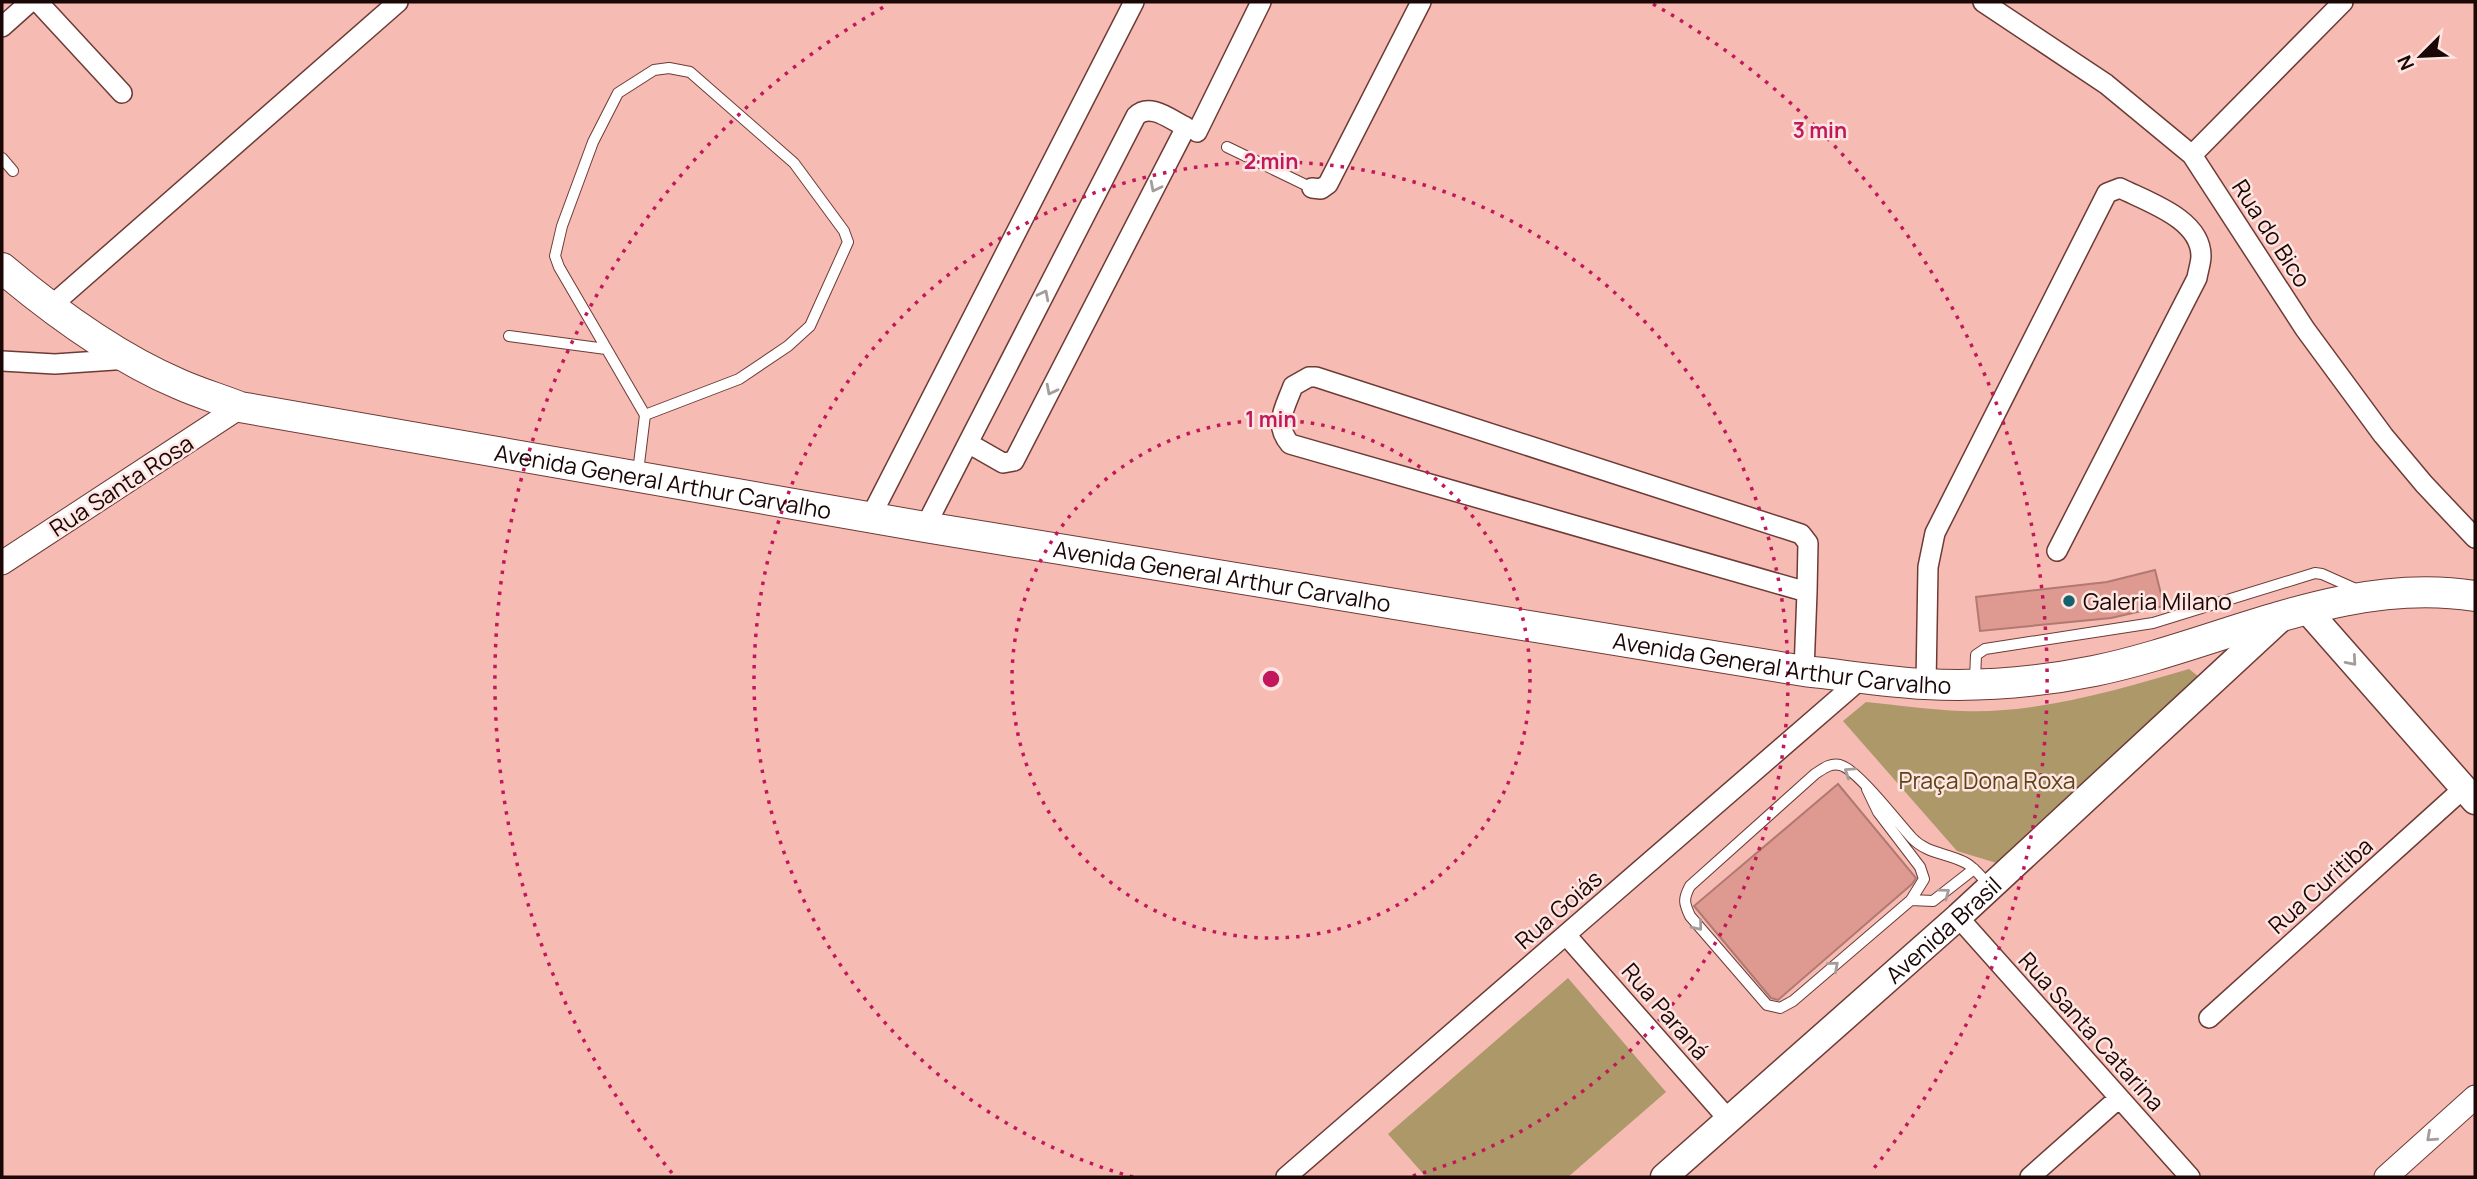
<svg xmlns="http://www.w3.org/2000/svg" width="2477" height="1179" viewBox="0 0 2477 1179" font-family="Manrope,sans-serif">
	<rect width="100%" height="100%" fill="#f6bbb2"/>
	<path fill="#ac9869" d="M2189 669 2199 677 2000 864 1957 851 1843 721 1866 702C1898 705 1930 710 1962 711 2037 714 2117 690 2189 669Z
		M1568 978 1666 1092 1568 1177H1426L1388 1134Z"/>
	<path fill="#de9a90" stroke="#b17972" stroke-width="2" d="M2155 570 2164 606 2111 618 1980 631 1976 597 2107 582Z
		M1838 784 1916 878 1912 884 1778 1000 1771 998 1694 906Z"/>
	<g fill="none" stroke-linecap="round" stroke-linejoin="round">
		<g stroke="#6d3b36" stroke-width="12">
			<path id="service" d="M1227 147 1312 188
				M2 158 13 171
				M509 336 606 349
				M638 472 645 415 559 267 555 256 562 226 593 142 618 93 654 70 669 68 690 72 794 163 844 231 848 242 810 326 788 346 739 379 645 415
				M1975 680 1976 655 1985 649 2153 623 2315 573 2322 574 2358 590
				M1867 789 1878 812 1920 867 1924 879 1911 900 1793 1001 1780 1008 1767 1005 1690 916C1684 903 1683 899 1690 886L1815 774C1823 769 1829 763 1840 765 1857 769 1898 823 1912 838 1927 854 1948 853 1966 863 1975 868 1982 878 1989 885
				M1911 900 1933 901 1974 869"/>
		</g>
		<g stroke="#6d3b36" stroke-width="22">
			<path id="minor" d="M38 2 122 93
				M1983 2 2106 84 2192 155 2305 329 2383 435 2424 484 2475 538
				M2 27 30 2
				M1197 132 1261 2
				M2192 155 2343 2
				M1312 188 1321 189 1328 184 1421 2
				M51 306 398 2
				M2 361 55 364 129 359
				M1309 377H1316L1801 534 1808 543 1807 592 1290 444C1273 424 1285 408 1293 386Z
				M870 518 1134 2
				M925 527 968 443 1136 116C1150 102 1171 120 1186 127L1014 461 1003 463 968 443
				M1804 671 1807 592
				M1926 684 1928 567 1935 533 2107 193 2120 188C2148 202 2201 219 2201 256 2201 263 2198 271 2197 278L2057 551
				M1958 917 2190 1177
				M1566 935 1729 1120
				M2209 1018 2464 788
				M1286 1177 1862 678
				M2030 1177 2119 1098"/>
		</g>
		<g stroke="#6d3b36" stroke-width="25">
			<path id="tertiary" d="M2 563 240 407
				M2386 1177 2475 1097"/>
		</g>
		<g stroke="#6d3b36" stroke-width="29">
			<g id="secondary">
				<path d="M2307 610 2475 801"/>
				<path id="s1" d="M1664 1177 1958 917 2281 618"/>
			</g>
		</g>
		<g stroke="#6d3b36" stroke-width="32">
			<g id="primary">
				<path id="s2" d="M2 268C53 311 118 358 179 384 199 393 220 399 240 407L925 527 1804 671C1844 675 1885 682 1925 684 1981 687 2039 682 2094 671 2220 645 2344 575 2475 596"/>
			</g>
		</g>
		<use href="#service" stroke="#fff" stroke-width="10"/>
		<use href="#minor" stroke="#fff" stroke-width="19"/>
		<use href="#tertiary" stroke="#fff" stroke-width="23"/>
		<use href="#secondary" stroke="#fff" stroke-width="26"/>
		<use href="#primary" stroke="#fff" stroke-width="30"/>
	</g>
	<defs><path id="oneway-chevron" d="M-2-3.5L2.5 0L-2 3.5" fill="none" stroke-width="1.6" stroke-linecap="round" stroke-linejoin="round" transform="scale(1.75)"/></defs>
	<g stroke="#a39c9b">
		<use href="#oneway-chevron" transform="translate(1155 187) rotate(117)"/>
		<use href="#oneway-chevron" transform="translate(1044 295) rotate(-63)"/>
		<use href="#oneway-chevron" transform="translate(1051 390) rotate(117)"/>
		<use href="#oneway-chevron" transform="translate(2352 661) rotate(49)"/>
		<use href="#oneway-chevron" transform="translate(1849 772) rotate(-146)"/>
		<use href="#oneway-chevron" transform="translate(1945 893) rotate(-36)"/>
		<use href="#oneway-chevron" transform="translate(1698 926) rotate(51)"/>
		<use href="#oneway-chevron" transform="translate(1834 966) rotate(-41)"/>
		<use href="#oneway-chevron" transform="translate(2431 1137) rotate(138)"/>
	</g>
	<g fill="none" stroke="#c2185b" stroke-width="3.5" stroke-dasharray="3.5 7">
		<circle cx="1271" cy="679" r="259"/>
		<path d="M1133 1177A517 517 0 1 1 1409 1177"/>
		<path d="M672 1173A776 776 0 0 1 889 4M1653 4A776 776 0 0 1 1870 1173"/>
	</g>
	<circle fill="#15626c" stroke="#ffe6e2" stroke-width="2.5" cx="2069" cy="601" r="7"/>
	<g text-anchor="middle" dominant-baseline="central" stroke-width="5" stroke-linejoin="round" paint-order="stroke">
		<g font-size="23" fill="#1a0706" stroke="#ffe6e2">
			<text transform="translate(2272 233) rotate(57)">Rua do Bico</text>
			<text stroke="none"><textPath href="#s2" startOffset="707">Avenida General Arthur Carvalho</textPath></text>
			<text transform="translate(121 485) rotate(-33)">Rua Santa Rosa</text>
			<text stroke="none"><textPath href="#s2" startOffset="1274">Avenida General Arthur Carvalho</textPath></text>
			<text stroke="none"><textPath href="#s2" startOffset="1841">Avenida General Arthur Carvalho</textPath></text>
			<text transform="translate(2320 885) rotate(-42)">Rua Curitiba</text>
			<text transform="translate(1558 909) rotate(-41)">Rua Goiás</text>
			<text stroke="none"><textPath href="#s1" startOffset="373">Avenida Brasil</textPath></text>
			<text transform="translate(1666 1011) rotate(49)">Rua Paraná</text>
			<text transform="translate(2092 1031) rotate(48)">Rua Santa Catarina</text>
		</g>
		<g font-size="23" fill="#1a0706" stroke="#ffe6e2" text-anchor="start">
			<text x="2083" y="601">Galeria Milano</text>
		</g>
		<g font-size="23" fill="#584617" stroke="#ffe6e2">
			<text x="1987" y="780">Praça Dona Roxa</text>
		</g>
	</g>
	<circle cx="1271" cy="679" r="10" fill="#c2185b" stroke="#ffe6e2" stroke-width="3.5"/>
	<g font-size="21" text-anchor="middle" font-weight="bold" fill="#c2185b" stroke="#ffe6e2" stroke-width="5" stroke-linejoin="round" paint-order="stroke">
		<text x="1820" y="138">3 min</text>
		<text x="1271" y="169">2 min</text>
		<text x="1271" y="427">1 min</text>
	</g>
	<rect width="2477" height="1179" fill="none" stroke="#1a0706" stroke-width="7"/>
	<g transform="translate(2421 56) rotate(246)" stroke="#ffe6e2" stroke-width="5" paint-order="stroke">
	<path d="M0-5L12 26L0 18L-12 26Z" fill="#1a0706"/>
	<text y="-10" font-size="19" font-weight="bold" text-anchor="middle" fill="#1a0706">N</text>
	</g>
</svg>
